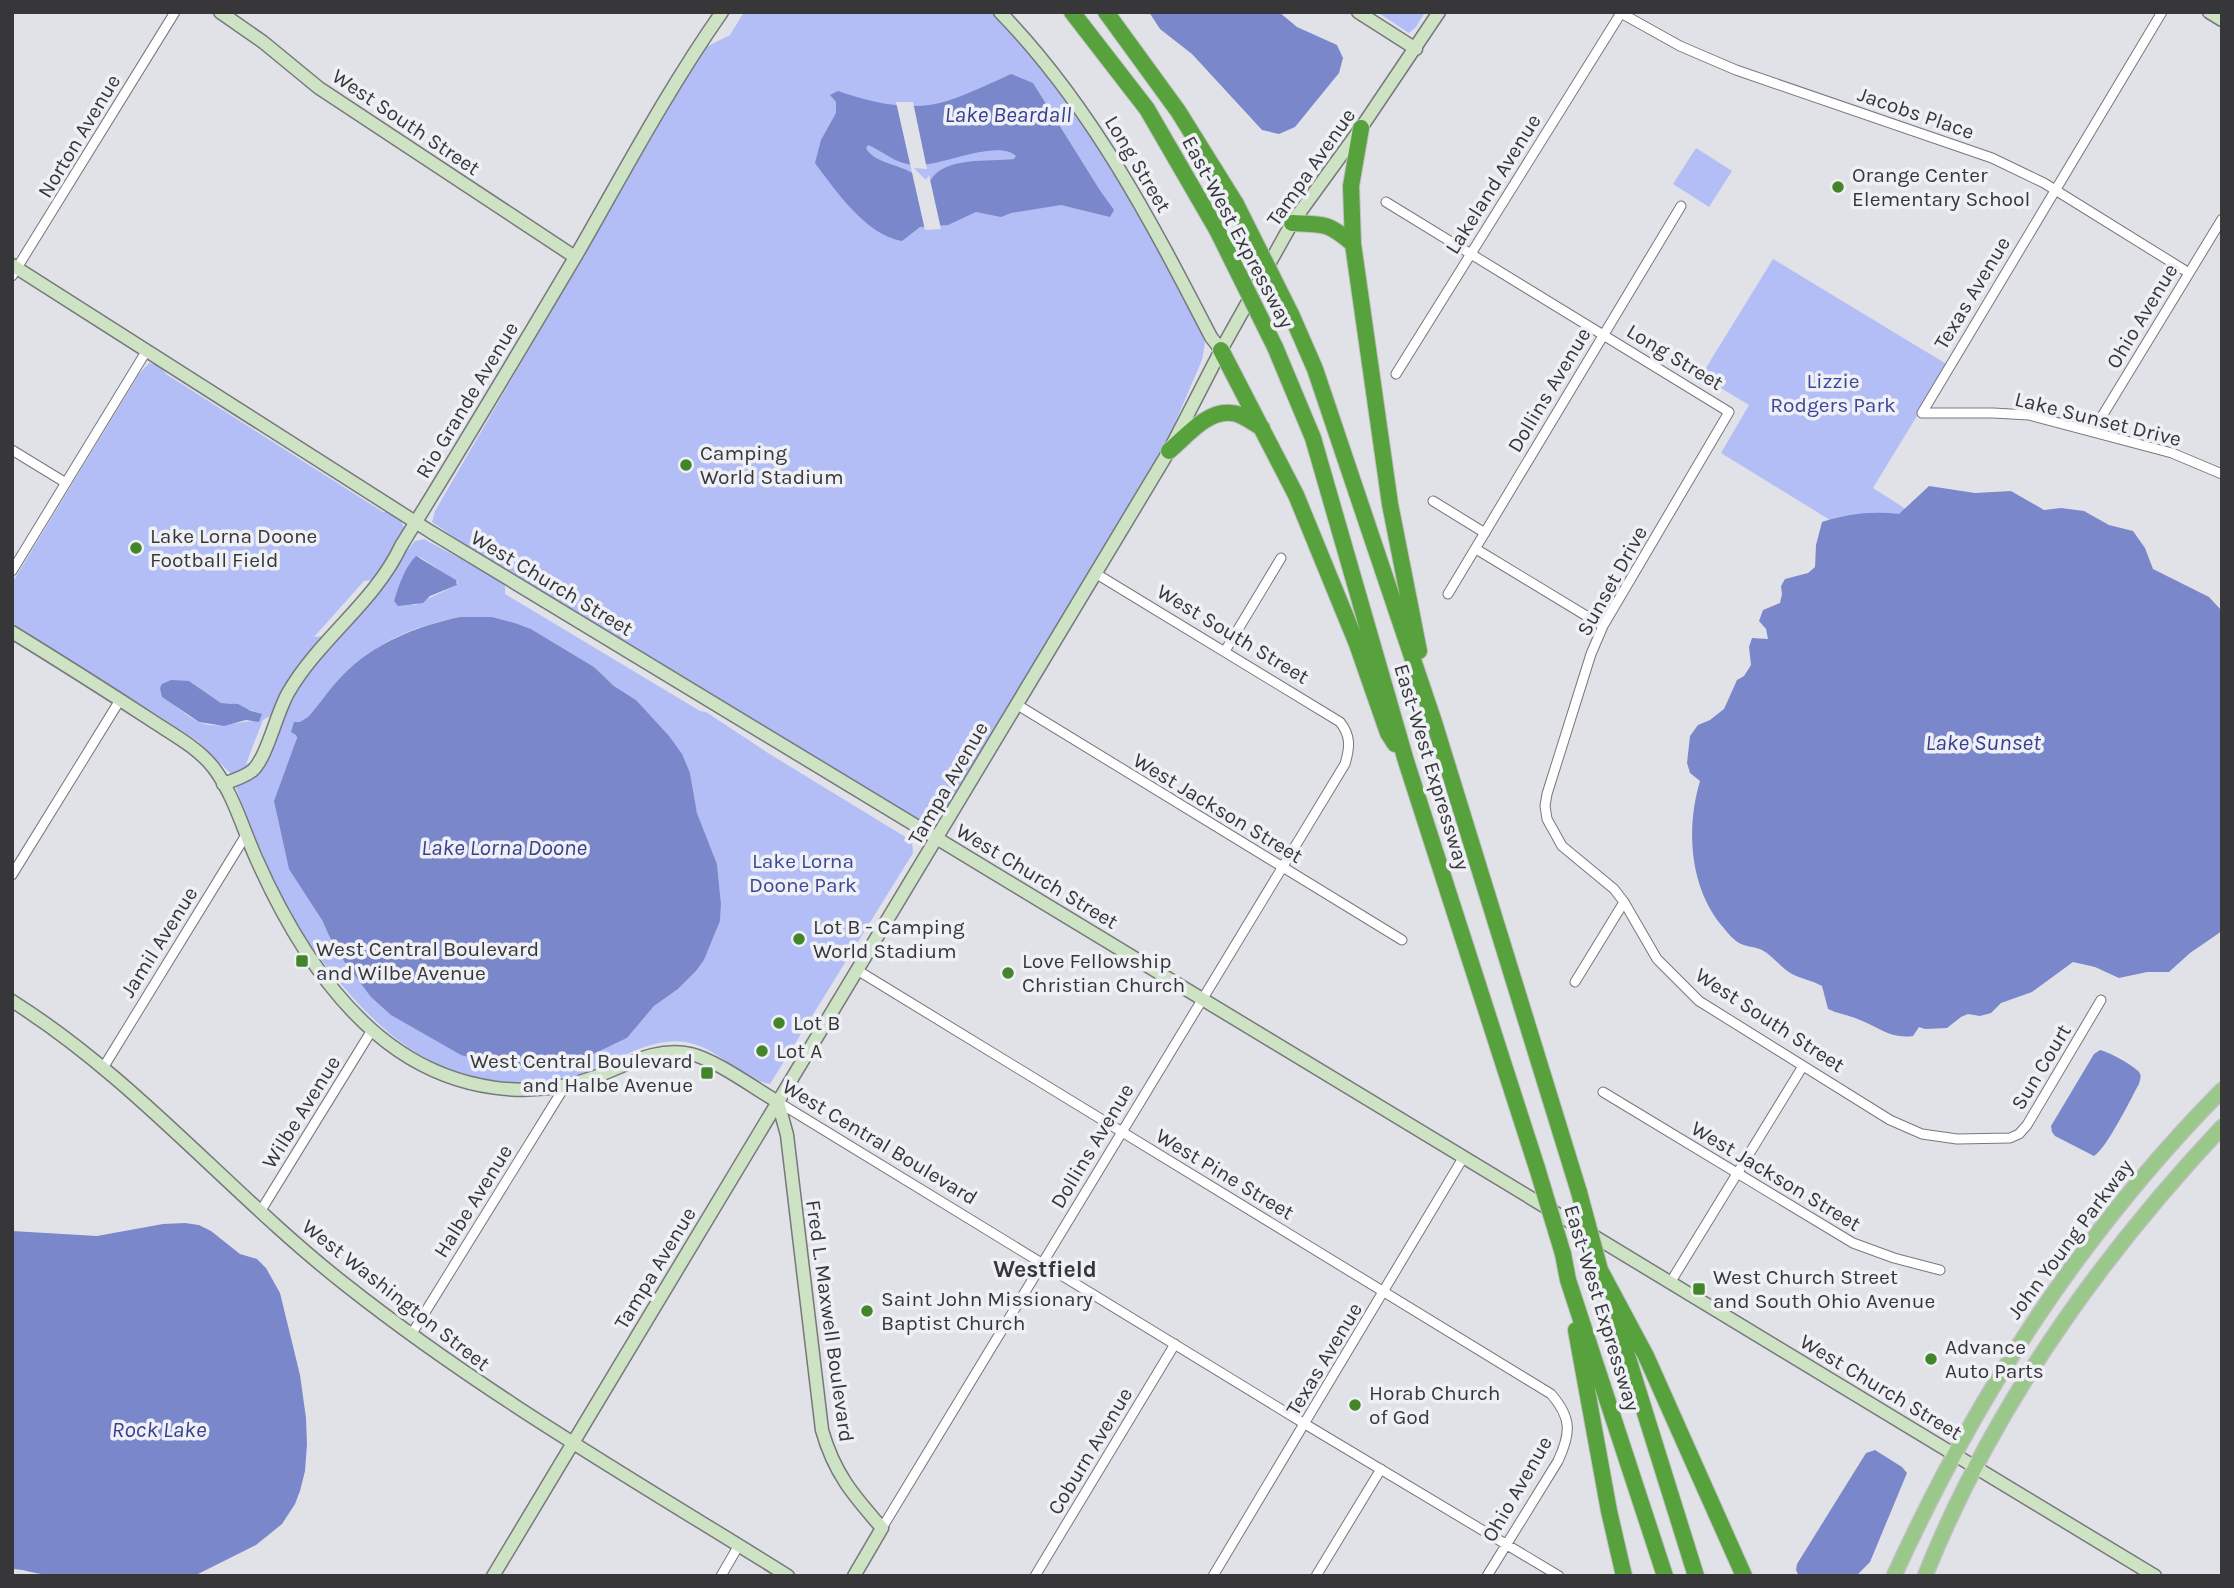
<svg xmlns="http://www.w3.org/2000/svg" width="2234" height="1588" viewBox="0 0 2234 1588" font-family="Karla,sans-serif">
	<rect width="100%" height="100%" fill="#e1e2e8"/>
	<path fill="#b2bef5" fill-rule="evenodd" d="M744 12H991C1064 85 1117 171 1164 262 1178 289 1195 315 1205 343L1202 360 1168 439 944 812C938 821 934 823 923 822L482 556 432 522 435 511 704 48 730 35Z
		M1377 12H1425L1416 27 1409 33Z
		M1696 148 1732 171 1709 207 1673 184Z
		M1773 259 1948 365 1873 488 1937 529 1874 547 1721 453 1749 405 1701 376Z
		M149 363 160 366 166 374 383 512H388L401 521 404 528 377 579 364 581 314 637 325 636 274 714 263 720 246 764 255 762 238 774 230 773 198 741 12 623V583L139 374ZM189 681 221 703H231L261 714 259 721C242 720 227 727 210 725 192 723 178 706 162 697Z
		M424 539 505 583V594L700 711 706 712 768 753 912 841 913 853 770 1084C739 1078 718 1047 685 1042 642 1035 599 1076 554 1081 454 1092 392 1048 332 973 318 956 302 937 292 917 269 875 252 830 235 785L245 781 289 700 305 675 415 541ZM420 557 458 582 457 585 415 605 411 604ZM460 617H492L515 623 531 629 594 667 614 686 636 700 690 773 697 813 717 864 721 904 720 921 704 960 696 971 678 989 654 1006 627 1038 610 1046 335 949 322 920 296 735C301 721 310 716 319 705 360 652 394 630 460 617Z"/>
	<path fill="#7a88cb" fill-rule="evenodd" d="M1149 12H1279L1297 27 1337 45 1343 58 1339 73 1295 127 1279 134 1262 130 1192 54 1160 29Z
		M1011 74 1033 83 1099 189 1114 210 1110 217 1061 205 1011 213 1001 217 976 212 948 225 920 227 902 241C866 235 836 191 815 163L821 140 836 113V102L830 95 838 91C873 103 913 113 950 100 971 93 991 83 1011 74ZM868 145C883 151 894 163 913 165 939 168 996 138 1016 156L1014 159C989 162 944 156 930 181L923 182C908 163 875 166 866 148Z
		M1929 486 1975 493 2011 491 2044 510 2061 508 2084 511 2109 525 2133 531 2145 548 2153 569 2209 597 2222 611V931L2190 953 2169 972H2147L2119 978 2095 967 2073 962 2032 992 2001 1003 1991 1013 1980 1016 1968 1014 1961 1017 1947 1028 1925 1029 1919 1027 1913 1036C1891 1039 1880 1028 1860 1020 1849 1015 1838 1014 1828 1009L1822 986C1811 980 1802 979 1792 974 1781 968 1773 956 1762 950 1756 947 1748 947 1741 944 1734 941 1727 932 1722 926 1689 886 1686 828 1700 781L1690 773 1687 763 1690 736 1698 725 1710 720 1724 709 1737 680 1744 676 1751 665 1749 647 1752 638 1768 639 1766 629 1759 621 1763 610 1780 603 1782 594 1781 586 1785 579 1808 573 1815 567 1816 545 1822 522C1848 514 1871 511 1899 514Z
		M416 556 456 580 457 585 430 596 423 603 398 606 394 601C399 586 404 568 416 556Z
		M460 617H492L515 623 531 629 594 667 614 686 636 700 669 736 682 754 690 773 697 813 717 864 721 904 720 921 704 960 696 971 678 989 654 1006 627 1038 589 1056 546 1064 524 1066 491 1063 461 1055 391 1015 371 997 335 949 322 920 289 869 274 801 297 738 296 735 291 732 294 722H300L308 717C320 704 330 688 343 675 374 643 417 626 460 617Z
		M171 680 189 681 221 703 238 704 251 711 262 714 259 722 246 720 224 726 199 722 162 697 160 688 162 684Z
		M2100 1050C2109 1052 2133 1065 2139 1072 2142 1076 2140 1079 2139 1084 2130 1100 2107 1148 2094 1156L2055 1136 2052 1132 2051 1126 2094 1054Z
		M185 1223 199 1225 211 1231 240 1254 257 1259 266 1268 280 1293 300 1375 306 1418 307 1444 305 1471 300 1491 295 1504 282 1524 256 1545 194 1576H79C66 1573 55 1575 42 1574 32 1573 23 1569 12 1569V1231L97 1236 163 1224Z
		M1875 1450 1902 1467 1907 1473 1870 1562 1856 1576H1799L1796 1570 1797 1564 1866 1453Z"/>
	<path fill="#e1e2e8" d="M896 102H913L927 169 914 168 926 180 929 175 941 229 925 230Z"/>
	<g fill="none" stroke-linecap="round" stroke-linejoin="round">
		<g stroke="#77787d" stroke-width="11">
			<path id="street" d="M1619 12 1680 46 1736 70 1992 158 2044 183 2189 273
				M1386 202 1729 412 1603 626 1591 654 1547 794 1545 806 1547 819 1562 846 1614 889 1624 902 1657 959 1699 1001 1890 1120 1922 1134 1957 1139 2010 1138 2019 1134 2027 1125 2101 1000
				M12 276 175 12
				M1396 374 1621 13
				M1922 413 2162 12
				M1922 413H1993L2029 415 2172 453 2222 474
				M2093 431 2222 219
				M12 450 66 483
				M1433 501 1485 533
				M1476 549 1603 626
				M12 571 147 350
				M1448 594 1681 206
				M1225 651 1281 558
				M1016 704 1402 940
				M12 875 120 700
				M857 970 1551 1394C1572 1418 1571 1433 1558 1461L1487 1576
				M1575 982 1624 902
				M103 1068 246 835
				M1603 1092 1853 1243 1894 1258 1940 1270
				M778 1102 1305 1424 1559 1576
				M260 1212 372 1030
				M1670 1283 1803 1066
				M411 1335 565 1086
				M882 1528 1345 764C1350 747 1351 736 1340 722L1095 573
				M721 1576 739 1545
				M1035 1576 1175 1344
				M1213 1576 1463 1158
				M1316 1576 1381 1469"/>
		</g>
		<g stroke="#77787d" stroke-width="15">
			<path id="secondary" d="M220 12 263 42 319 88 575 257
				M1000 12C1092 107 1151 221 1211 337L1221 350
				M1358 12 1416 49
				M2209 12 2222 20
				M12 265 431 532 2155 1576
				M12 632C59 661 105 690 151 720 172 734 197 747 213 767 233 793 243 829 256 858 287 928 334 1007 399 1051 457 1090 529 1101 595 1077 625 1066 656 1046 691 1054 716 1060 754 1088 778 1102
				M223 784C232 781 244 777 252 771 267 758 276 714 288 693 319 639 374 603 401 546 461 449 519 352 577 254 624 172 668 89 722 12
				M12 1001C136 1079 231 1195 346 1285 485 1395 638 1482 788 1576
				M778 1102 787 1135 822 1430C834 1473 853 1495 882 1528L854 1576
				M493 1576 1169 451 1221 350 1292 223 1361 128 1439 12"/>
		</g>
		<g stroke="#bfbfc0" stroke-width="17">
			<path id="primary" d="M1894 1576C1977 1394 2081 1233 2222 1090
				M1925 1576C1992 1409 2099 1258 2222 1127"/>
		</g>
		<g stroke="#bfbfc0" stroke-width="18">
			<path id="highway" d="M1072 12 1147 109 1217 230
				M1106 12 1178 111 1236 204
				M1361 128 1351 186 1353 244 1390 504 1419 651
				M1292 223C1324 224 1329 223 1353 244
				M1291 314 1315 369 1434 722 1579 1192
				M1275 347 1313 438 1406 761 1537 1168
				M1221 350 1296 495 1357 644 1388 733 1395 744
				M1169 451C1186 437 1207 410 1231 413 1241 413 1253 423 1262 428
				M1563 1254 1568 1280 1665 1576
				M1600 1270 1646 1356 1744 1576
				M1612 1307 1696 1576
				M1576 1330 1609 1511 1624 1576"/>
		</g>
		<use href="#street" stroke="#fff" stroke-width="9"/>
		<use href="#secondary" stroke="#cde3c4" stroke-width="12"/>
		<use href="#primary" stroke="#9ac78a" stroke-width="14"/>
		<use href="#highway" stroke="#57a23c" stroke-width="16"/>
		<g stroke="#bfbfc0" stroke-width="18" stroke-linecap="butt">
			<path id="highway-bridge" d="M1236 204 1291 314
				M1217 230 1275 347
				M1537 1168 1563 1254
				M1579 1192 1600 1270"/>
		</g>
		<use href="#highway-bridge" stroke="#57a23c" stroke-width="16"/>
	</g>
	<g fill="#43862a" stroke="#eef0f5" stroke-width="2.5">
		<circle cx="1838" cy="187" r="7"/>
		<circle cx="686" cy="465" r="7"/>
		<circle cx="136" cy="548" r="7"/>
		<circle cx="799" cy="939" r="7"/>
		<rect x="295" y="954" width="14" height="14" rx="3.5"/>
		<circle cx="1008" cy="973" r="7"/>
		<circle cx="779" cy="1023" r="7"/>
		<circle cx="762" cy="1051" r="7"/>
		<rect x="700" y="1066" width="14" height="14" rx="3.5"/>
		<rect x="1692" y="1282" width="14" height="14" rx="3.5"/>
		<circle cx="867" cy="1311" r="7"/>
		<circle cx="1931" cy="1359" r="7"/>
		<circle cx="1355" cy="1405" r="7"/>
	</g>
	<g text-anchor="middle" dominant-baseline="central" stroke-width="7" stroke-linejoin="round" paint-order="stroke">
		<g font-size="21" fill="#37373a" stroke="#eef0f5">
			<text transform="translate(1916 113) rotate(19)">Jacobs Place</text>
			<text transform="translate(406 122) rotate(34)">West South Street</text>
			<text transform="translate(79 136) rotate(-59)">Norton Avenue</text>
			<text transform="translate(1138 164) rotate(59)">Long Street</text>
			<text transform="translate(1311 167) rotate(-55)">Tampa Avenue</text>
			<text transform="translate(1493 184) rotate(-58)">Lakeland Avenue</text>
			<text transform="translate(1238 232) rotate(62)">East-West Expressway</text>
			<text transform="translate(1972 293) rotate(-59)">Texas Avenue</text>
			<text transform="translate(2142 316) rotate(-59)">Ohio Avenue</text>
			<text transform="translate(1675 357) rotate(31)">Long Street</text>
			<text transform="translate(1549 390) rotate(-59)">Dollins Avenue</text>
			<text transform="translate(467 400) rotate(-59)">Rio Grande Avenue</text>
			<text transform="translate(2098 419) rotate(14)">Lake Sunset Drive</text>
			<text transform="translate(1612 581) rotate(-61)">Sunset Drive</text>
			<text transform="translate(552 583) rotate(31)">West Church Street</text>
			<text transform="translate(1233 634) rotate(31)">West South Street</text>
			<text transform="translate(1432 767) rotate(73)">East-West Expressway</text>
			<text transform="translate(948 783) rotate(-60)">Tampa Avenue</text>
			<text transform="translate(1218 808) rotate(31)">West Jackson Street</text>
			<text transform="translate(1037 876) rotate(31)">West Church Street</text>
			<text transform="translate(159 942) rotate(-58)">Jamil Avenue</text>
			<text transform="translate(1770 1020) rotate(33)">West South Street</text>
			<text transform="translate(2041 1067) rotate(-59)">Sun Court</text>
			<text transform="translate(301 1112) rotate(-58)">Wilbe Avenue</text>
			<text transform="translate(880 1142) rotate(31)">West Central Boulevard</text>
			<text transform="translate(1092 1146) rotate(-59)">Dollins Avenue</text>
			<text transform="translate(1225 1174) rotate(31)">West Pine Street</text>
			<text transform="translate(1776 1176) rotate(31)">West Jackson Street</text>
			<text transform="translate(473 1201) rotate(-58)">Halbe Avenue</text>
			<text transform="translate(2070 1239) rotate(-53)">John Young Parkway</text>
			<text transform="translate(655 1268) rotate(-59)">Tampa Avenue</text>
			<text transform="translate(396 1295) rotate(38)">West Washington Street</text>
			<text transform="translate(1602 1308) rotate(73)">East-West Expressway</text>
			<text transform="translate(830 1321) rotate(82)">Fred L. Maxwell Boulevard</text>
			<text transform="translate(1324 1359) rotate(-59)">Texas Avenue</text>
			<text transform="translate(1881 1387) rotate(31)">West Church Street</text>
			<text transform="translate(1090 1451) rotate(-59)">Coburn Avenue</text>
			<text transform="translate(1517 1489) rotate(-60)">Ohio Avenue</text>
		</g>
		<g font-size="21" fill="#37373a" stroke="#eef0f5" text-anchor="start">
			<text x="1852" y="175">Orange Center<tspan x="1852" dy="24">Elementary School</tspan></text>
			<text x="700" y="453">Camping<tspan x="700" dy="24">World Stadium</tspan></text>
			<text x="150" y="536">Lake Lorna Doone<tspan x="150" dy="24">Football Field</tspan></text>
			<text x="813" y="927">Lot B - Camping<tspan x="813" dy="24">World Stadium</tspan></text>
			<text x="316" y="949">West Central Boulevard<tspan x="316" dy="24">and Wilbe Avenue</tspan></text>
			<text x="1022" y="961">Love Fellowship<tspan x="1022" dy="24">Christian Church</tspan></text>
			<text x="793" y="1023">Lot B</text>
			<text x="776" y="1051">Lot A</text>
			<text x="693" y="1061" text-anchor="end">West Central Boulevard<tspan x="693" dy="24">and Halbe Avenue</tspan></text>
			<text x="1713" y="1277">West Church Street<tspan x="1713" dy="24">and South Ohio Avenue</tspan></text>
			<text x="881" y="1299">Saint John Missionary<tspan x="881" dy="24">Baptist Church</tspan></text>
			<text x="1945" y="1347">Advance<tspan x="1945" dy="24">Auto Parts</tspan></text>
			<text x="1369" y="1393">Horab Church<tspan x="1369" dy="24">of God</tspan></text>
		</g>
		<g font-size="21" fill="#3d4798" stroke="#eef0f5">
			<text x="1833" y="381">Lizzie<tspan x="1833" dy="24">Rodgers Park</tspan></text>
			<text x="803" y="861">Lake Lorna<tspan x="803" dy="24">Doone Park</tspan></text>
		</g>
		<g font-size="23" font-style="italic" fill="#373f90" stroke="#eef0f5">
			<text x="1008" y="114">Lake Beardall</text>
			<text x="1983" y="742">Lake Sunset</text>
			<text x="504" y="847">Lake Lorna Doone</text>
			<text x="159" y="1429">Rock Lake</text>
		</g>
		<g font-size="23" font-weight="bold" fill="#37373a" stroke="#eef0f5">
			<text x="1045" y="1269">Westfield</text>
		</g>
	</g>
	<rect width="2234" height="1588" fill="none" stroke="#37373a" stroke-width="28"/>
</svg>
